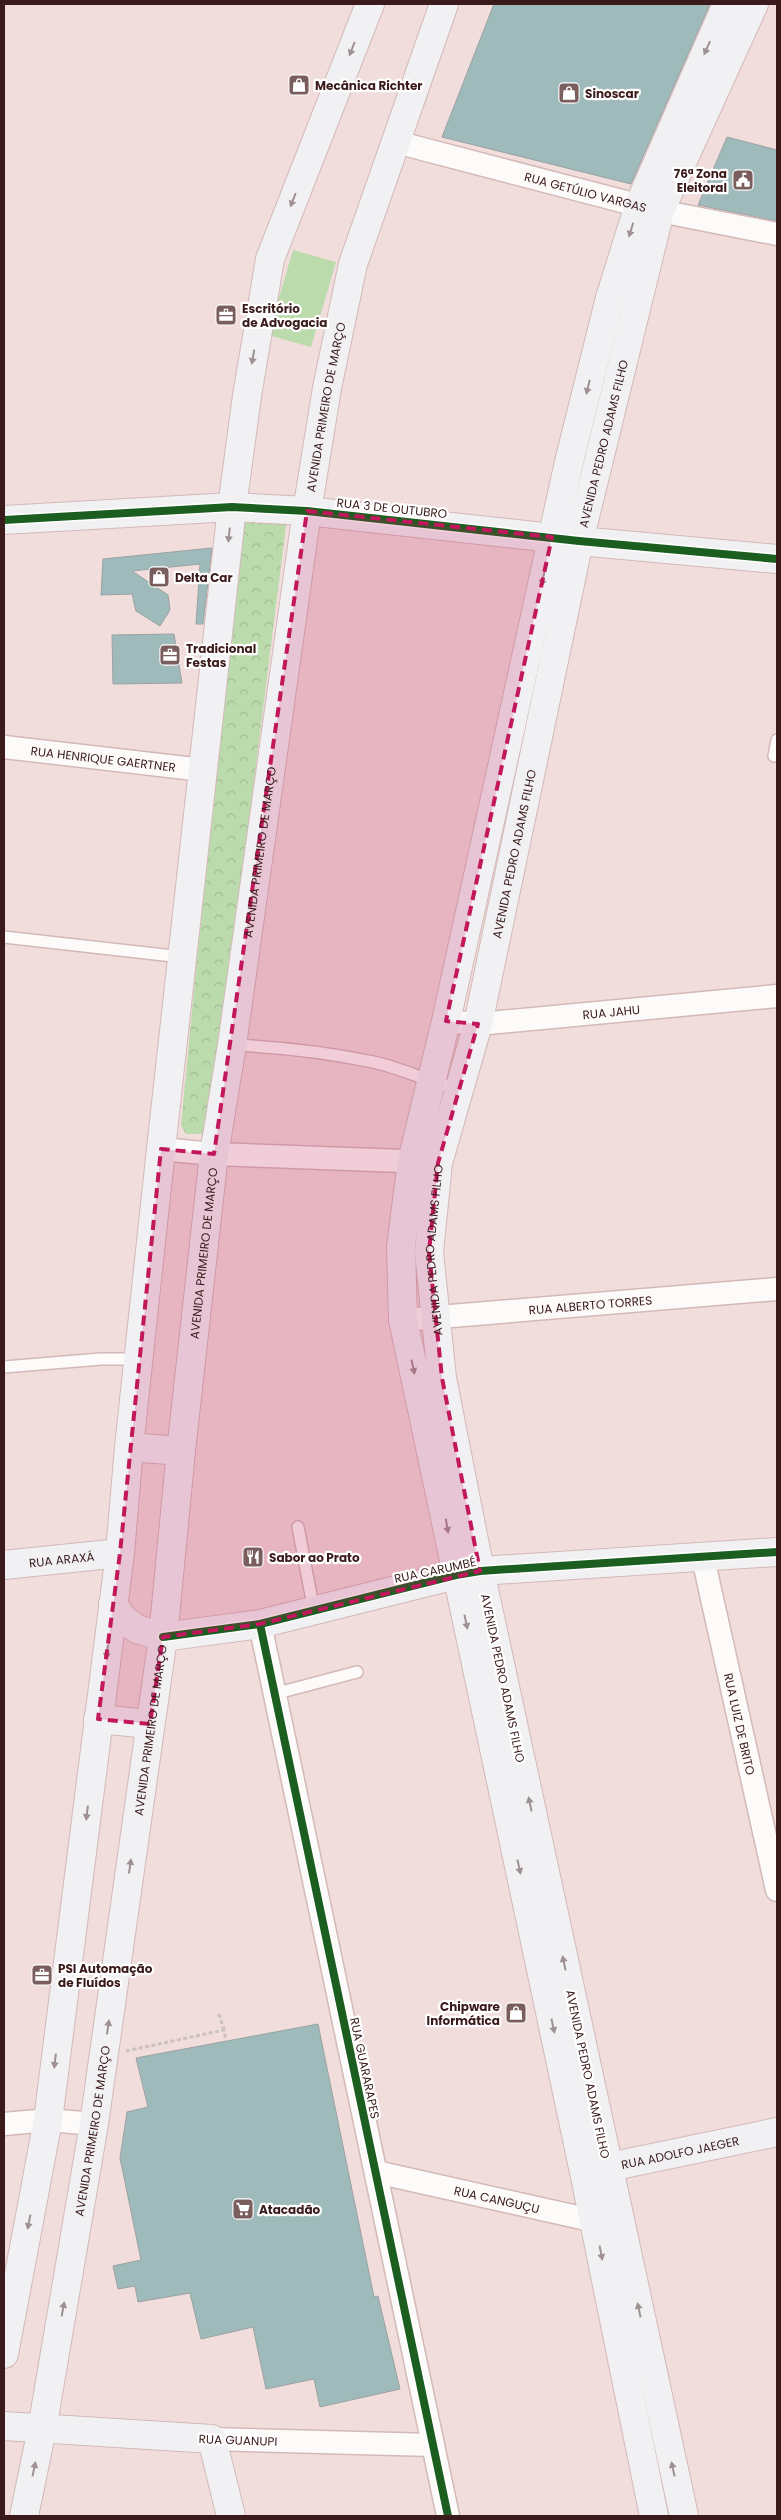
<svg xmlns="http://www.w3.org/2000/svg" width="781" height="2520" viewBox="0 0 781 2520" font-family="Poppins,sans-serif">
	<defs>
		<pattern id="park-crowns" width="20" height="18" patternUnits="userSpaceOnUse" patternTransform="scale(1.25)"><rect width="20" height="18" fill="#bcdbad"/><path d="M2 6a3 3 0 1 1 6 0M12 15a3 3 0 1 1 6 0" fill="none" stroke="#a2bb94"/></pattern>
	</defs>
	<rect width="100%" height="100%" fill="#f1dddb"/>
	<path fill="#bcdbad" d="M293 250 336 262 311 347 268 335Z"/>
	<path fill="url(#park-crowns)" d="M240 516 287 518 211 1124 204 1134H186L181 1125Z"/>
	<path fill="#9fbabb" stroke="#9ba2a2" d="M494 4H710L631 184 442 137Z
		M727 137 777 150V221L698 205Z
		M212 548 203 624H196L200 564 132 571 168 595 170 610 160 626 136 611 132 594 101 595 103 559Z
		M174 634 182 683 113 684 112 635Z
		M318 2024 374 2297 378 2296 400 2389 320 2407 314 2379 266 2389 253 2327 201 2339 190 2293 138 2302 135 2286 118 2289 113 2266 141 2260 120 2158 127 2112 148 2107 136 2058Z"/>
	<g fill="none" stroke-linecap="round" stroke-linejoin="round">
		<g stroke="#d3b9b8" stroke-width="14">
			<path id="lane" d="M774 756 777 740
				M4 937 182 957
				M232 1045C280 1047 326 1052 373 1062 402 1068 428 1082 458 1089
				M4 1367 101 1359H138
				M298 1527 314 1611
				M274 1694 357 1672"/>
		</g>
		<g stroke="#d3b9b8" stroke-width="25">
			<g id="street">
				<path id="s1" d="M396 142 660 211 777 234"/>
				<path id="s2" d="M4 747 203 770"/>
				<path id="s3" d="M446 1021 478 1024 777 996"/>
				<path d="M161 1149 214 1154 430 1162"/>
				<path id="s4" d="M403 1320 777 1289"/>
				<path id="s5" d="M703 1558 777 1890"/>
				<path d="M260 1624 448 2516"/>
				<path d="M4 2124 48 2120 94 2124"/>
				<path id="s6" d="M376 2172 595 2221 610 2218"/>
				<path d="M212 2439 433 2445"/>
			</g>
		</g>
		<g stroke="#d3b9b8" stroke-width="30">
			<g id="secondary">
				<path d="M4 520 232 507 307 511 579 541 777 559"/>
				<path d="M129 1447 181 1451"/>
				<path id="s7" d="M4 1565 120 1553"/>
				<path d="M113 1604 123 1619 137 1629 163 1637 260 1624 456 1575 480 1571 777 1552"/>
				<path d="M98 1719 150 1724"/>
				<path id="s8" d="M590 2171 777 2132"/>
				<path d="M4 2354 48 2120 120 1553 129 1447 161 1149 232 507 247 396 270 259 370 4"/>
				<path d="M4 2426 212 2439 231 2516"/>
				<path id="s9" d="M24 2516 42 2429 94 2124 163 1637 181 1451 214 1154 232 1045 307 511 327 388 353 264 444 4"/>
				<path d="M654 2516 584 2172 403 1320 401 1247 412 1161 446 1021 569 462 610 298 639 205 727 4"/>
				<path id="s10" d="M684 2516 480 1571 442 1378 429 1252 438 1163 478 1024 579 541 660 211 754 4"/>
			</g>
		</g>
		<path stroke="#cbc1c1" stroke-width="3" stroke-dasharray="4 2.5" stroke-linecap="butt" d="M219 2014 224 2030
			M126 2051 224 2030 226 2041"/>
		<use href="#lane" stroke="#fdfafa" stroke-width="11"/>
		<use href="#street" stroke="#fdfafa" stroke-width="22"/>
		<use href="#secondary" stroke="#f1f1f4" stroke-width="28"/>
		<g stroke="#fff" stroke-width="11">
			<path id="cycleway" d="M4 520 232 507 307 511 579 541 777 559
				M260 1624 448 2516
				M163 1637 260 1624 456 1575 480 1571 777 1552"/>
		</g>
		<use href="#cycleway" stroke="#1b5e20" stroke-width="8"/>
	</g>
	<defs><path id="oneway-solid" d="M-6-.8H1V-3.2L6.5 0L1 3.2V.8H-6Z" transform="scale(1.25)"/></defs>
	<g fill="#9f9092">
		<use href="#oneway-solid" transform="translate(707 48) rotate(114)"/>
		<use href="#oneway-solid" transform="translate(352 49) rotate(111)"/>
		<use href="#oneway-solid" transform="translate(293 200) rotate(111)"/>
		<use href="#oneway-solid" transform="translate(631 230) rotate(107)"/>
		<use href="#oneway-solid" transform="translate(253 357) rotate(100)"/>
		<use href="#oneway-solid" transform="translate(588 387) rotate(104)"/>
		<use href="#oneway-solid" transform="translate(229 535) rotate(96)"/>
		<use href="#oneway-solid" transform="translate(543 579) rotate(102)"/>
		<use href="#oneway-solid" transform="translate(413 1367) rotate(78)"/>
		<use href="#oneway-solid" transform="translate(447 1526) rotate(80)"/>
		<use href="#oneway-solid" transform="translate(466 1622) rotate(78)"/>
		<use href="#oneway-solid" transform="translate(107 1652) rotate(97)"/>
		<use href="#oneway-solid" transform="translate(530 1804) rotate(-102)"/>
		<use href="#oneway-solid" transform="translate(87 1813) rotate(97)"/>
		<use href="#oneway-solid" transform="translate(130 1866) rotate(-82)"/>
		<use href="#oneway-solid" transform="translate(519 1867) rotate(78)"/>
		<use href="#oneway-solid" transform="translate(564 1963) rotate(-102)"/>
		<use href="#oneway-solid" transform="translate(553 2026) rotate(78)"/>
		<use href="#oneway-solid" transform="translate(108 2027) rotate(-82)"/>
		<use href="#oneway-solid" transform="translate(55 2061) rotate(97)"/>
		<use href="#oneway-solid" transform="translate(29 2222) rotate(101)"/>
		<use href="#oneway-solid" transform="translate(601 2253) rotate(79)"/>
		<use href="#oneway-solid" transform="translate(63 2309) rotate(-80)"/>
		<use href="#oneway-solid" transform="translate(639 2310) rotate(-102)"/>
		<use href="#oneway-solid" transform="translate(34 2469) rotate(-78)"/>
		<use href="#oneway-solid" transform="translate(673 2469) rotate(-102)"/>
	</g>
	<path fill="#c2185b" fill-opacity="0.2" stroke="#c2185b" stroke-width="4" stroke-dasharray="10 6" stroke-linejoin="round" d="M307 511 552 537 446 1021 478 1024 438 1163 429 1252 442 1378 480 1571 260 1624 163 1637 150 1724 98 1719 120 1553 161 1149 214 1154Z"/>
	<defs>
		<g id="shop-square" transform="scale(1.125)"><rect x="-9" y="-9" width="18" height="18" rx="4" fill="#7a5e5e" stroke="#fff"/><path d="M-5-2.5h2.3a2.7 3.5 0 0 1 5.4 0H5L5.5 6h-11ZM-1.5-2.5h3a1.5 2.3 0 0 0-3 0Z" fill="#fff"/></g>
		<g id="civic-square" transform="scale(1.125)"><rect x="-9" y="-9" width="18" height="18" rx="4" fill="#7a5e5e" stroke="#fff"/><path d="M-.6-6.5H3V-4.5H.6V-3L4-1V1h2V6H-6V1h2V-1L-.6-3ZM-1.2 2.5V6h2.4V2.5Z" fill="#fff"/></g>
		<g id="office-square" transform="scale(1.125)"><rect x="-9" y="-9" width="18" height="18" rx="4" fill="#7a5e5e" stroke="#fff"/><path d="M-6-3h4V-5.5h4V-3h4V5H-6ZM-1-4.5V-3h2v-1.5ZM-6 0V1H6V0Z" fill="#fff"/></g>
		<g id="restaurant-square" transform="scale(1.125)"><rect x="-9" y="-9" width="18" height="18" rx="4" fill="#7a5e5e" stroke="#fff"/><path d="M-5-6h1v4h1v-4h1v4h1v-4h1v5L-1.5 .5V6h-2V.5L-5-1ZM5-6V6H3V1.5H1.5Q1.5-4 5-6Z" fill="#fff"/></g>
		<g id="supermarket-square" transform="scale(1.125)"><rect x="-9" y="-9" width="18" height="18" rx="4" fill="#7a5e5e" stroke="#fff"/><path d="M-6-5.5h2.5l.6 2H6L4.5 2H-2.5L-4.4-4H-6ZM-1.5 3.2a1.3 1.3 0 1 0 .1 0ZM3 3.2a1.3 1.3 0 1 0 .1 0Z" fill="#fff"/></g>
	</defs>
	<g fill-rule="evenodd">
		<use href="#shop-square" x="299" y="85"/>
		<use href="#shop-square" x="569" y="93"/>
		<use href="#civic-square" x="743" y="180"/>
		<use href="#office-square" x="226" y="315"/>
		<use href="#shop-square" x="159" y="577"/>
		<use href="#office-square" x="170" y="655"/>
		<use href="#restaurant-square" x="253" y="1557"/>
		<use href="#office-square" x="42" y="1975"/>
		<use href="#shop-square" x="516" y="2013"/>
		<use href="#supermarket-square" x="243" y="2209"/>
	</g>
	<g text-anchor="middle" dominant-baseline="central" stroke-width="4.5" stroke-linejoin="round" paint-order="stroke">
		<g font-size="12" font-weight="bold" fill="#3a1a1a" stroke="#fff" text-anchor="start">
			<text x="315" y="85">Mecânica Richter</text>
			<text x="585" y="93">Sinoscar</text>
			<text x="727" y="173" text-anchor="end">76ª Zona<tspan x="727" dy="14">Eleitoral</tspan></text>
			<text x="242" y="308">Escritório<tspan x="242" dy="14">de Advogacia</tspan></text>
			<text x="175" y="577">Delta Car</text>
			<text x="186" y="648">Tradicional<tspan x="186" dy="14">Festas</tspan></text>
			<text x="269" y="1557">Sabor ao Prato</text>
			<text x="58" y="1968">PSI Automação<tspan x="58" dy="14">de Fluídos</tspan></text>
			<text x="500" y="2006" text-anchor="end">Chipware<tspan x="500" dy="14">Informática</tspan></text>
			<text x="259" y="2209">Atacadão</text>
		</g>
		<g font-size="12" fill="#3a1a1a" stroke="#fff">
			<text stroke="none"><textPath href="#s1" startOffset="196">RUA GETÚLIO VARGAS</textPath></text>
			<text stroke="none"><textPath href="#s9" startOffset="2131">AVENIDA PRIMEIRO DE MARÇO</textPath></text>
			<text stroke="none"><textPath href="#s10" startOffset="2118">AVENIDA PEDRO ADAMS FILHO</textPath></text>
			<text transform="translate(392 508) rotate(6)">RUA 3 DE OUTUBRO</text>
			<text stroke="none"><textPath href="#s2" startOffset="100">RUA HENRIQUE GAERTNER</textPath></text>
			<text stroke="none"><textPath href="#s9" startOffset="1681">AVENIDA PRIMEIRO DE MARÇO</textPath></text>
			<text stroke="none"><textPath href="#s10" startOffset="1698">AVENIDA PEDRO ADAMS FILHO</textPath></text>
			<text stroke="none"><textPath href="#s3" startOffset="166">RUA JAHU</textPath></text>
			<text stroke="none"><textPath href="#s10" startOffset="1292">AVENIDA PEDRO ADAMS FILHO</textPath></text>
			<text stroke="none"><textPath href="#s9" startOffset="1276">AVENIDA PRIMEIRO DE MARÇO</textPath></text>
			<text stroke="none"><textPath href="#s4" startOffset="188">RUA ALBERTO TORRES</textPath></text>
			<text stroke="none"><textPath href="#s7" startOffset="58">RUA ARAXÁ</textPath></text>
			<text transform="translate(435 1570) rotate(-12)">RUA CARUMBÉ</text>
			<text transform="translate(503 1678) rotate(78)">AVENIDA PEDRO ADAMS FILHO</text>
			<text stroke="none"><textPath href="#s5" startOffset="170">RUA LUIZ DE BRITO</textPath></text>
			<text stroke="none"><textPath href="#s9" startOffset="796">AVENIDA PRIMEIRO DE MARÇO</textPath></text>
			<text transform="translate(365 2068) rotate(78)">RUA GUARARAPES</text>
			<text transform="translate(588 2074) rotate(78)">AVENIDA PEDRO ADAMS FILHO</text>
			<text stroke="none"><textPath href="#s9" startOffset="391">AVENIDA PRIMEIRO DE MARÇO</textPath></text>
			<text stroke="none"><textPath href="#s8" startOffset="92">RUA ADOLFO JAEGER</textPath></text>
			<text stroke="none"><textPath href="#s6" startOffset="124">RUA CANGUÇU</textPath></text>
			<text transform="translate(238 2440) rotate(2)">RUA GUANUPI</text>
		</g>
	</g>
	<rect width="781" height="2520" fill="none" stroke="#3a1a1a" stroke-width="10"/>
</svg>
